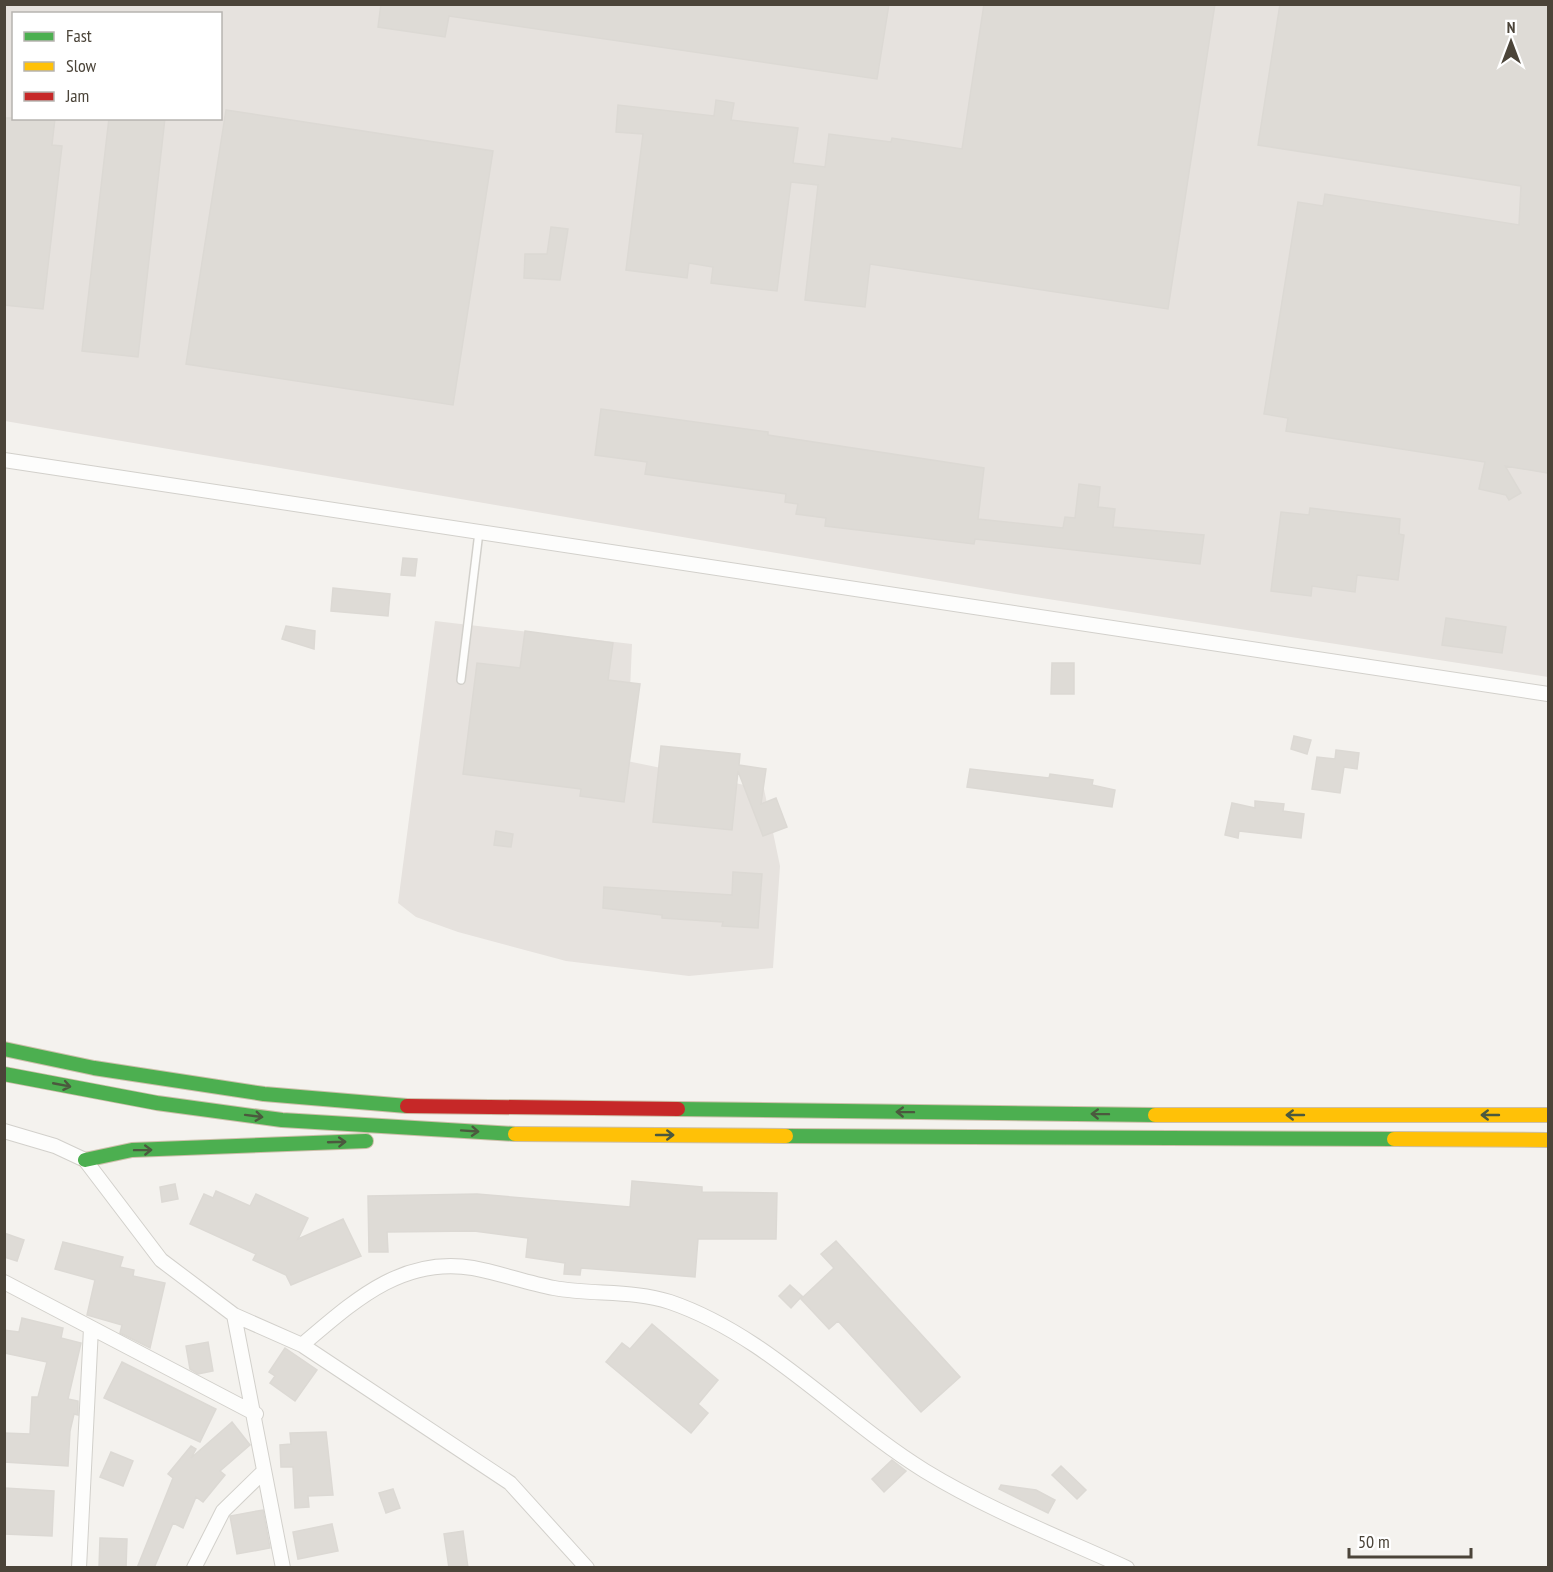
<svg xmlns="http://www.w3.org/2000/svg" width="1553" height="1572" viewBox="0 0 1553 1572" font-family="'PT Sans Narrow',sans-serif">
	<rect width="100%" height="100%" fill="#f4f2ee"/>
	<path fill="#e6e2de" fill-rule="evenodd" d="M4 5H1548V677L1016 594 5 421ZM14 14H220V118H14Z
		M435 621 632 644 627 761 764 789 780 866 773 968 689 976 566 961 458 932 416 917 398 903Z"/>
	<path fill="#dedbd6" stroke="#dcd9d4" stroke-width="1.5" d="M381 4H889L877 79 449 16 445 37 378 27Z
		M984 4H1215L1168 309 870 264 865 307 805 300 818 185 791 182 777 291 711 283 713 267 689 263 687 278 626 270 643 134 616 132 618 105 714 116 716 100 734 103 731 120 798 128 793 163 825 167 829 134 891 142 892 138 962 149Z
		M1280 4H1548V473L1505 466 1521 493 1509 500 1506 495 1479 489 1485 462 1286 431 1288 418 1264 414 1298 202 1323 206 1325 194 1519 225 1521 186 1258 145Z
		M226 110 493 151 453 405 186 364Z
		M4 118H55L52 145 62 146 43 309 4 305Z
		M109 118H165L138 357 82 351Z
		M551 227 568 229 560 280 524 278 525 254H547Z
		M601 409 768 432V435L984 468 978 519 1063 528 1065 517 1075 518 1079 484 1100 487 1098 507 1115 509 1113 527 1204 535 1200 564 975 539 974 544 825 526 826 518 796 514 798 504 785 502 786 494 645 474 647 462 595 455Z
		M1310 508 1400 519 1399 534 1404 535 1398 580 1357 575 1355 592 1312 586 1311 596 1271 591 1281 512 1309 515Z
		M403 558 417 559 415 576 401 575Z
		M333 588 390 594 388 616 331 611Z
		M1446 618 1506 627 1502 653 1442 645Z
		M286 626 315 631 314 649 282 639Z
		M525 631 613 643 608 680 640 684 624 802 580 796 581 789 463 774 477 663 520 668Z
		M1052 663H1074V694H1051Z
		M1294 736 1311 740 1307 754 1291 749Z
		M661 746 740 754 739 765 766 769 761 804 776 798 787 827 763 836 738 771 732 830 653 822Z
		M1336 750 1359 753 1357 769 1344 767 1340 793 1312 789 1317 757 1335 759Z
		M970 769 1049 778 1050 774 1093 780 1092 785 1115 790 1112 807 967 787Z
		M1255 801 1284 804 1283 811 1304 814 1301 838 1239 831 1238 838 1225 835 1232 803 1255 808Z
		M496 831 513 834 511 847 494 845Z
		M733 872 762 874 758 928 722 926 723 922 662 918V915L603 908 604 887 732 895Z
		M632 1181 702 1187V1192L777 1193 776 1239H698L695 1277 581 1268 580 1275 564 1274 565 1263 526 1257 528 1238 474 1231 387 1232 388 1252H369L368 1196 477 1194 630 1207Z
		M175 1184 178 1199 162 1202 160 1187Z
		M216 1191 250 1206 256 1194 308 1218 298 1239 343 1219 361 1256 291 1285 286 1275 253 1260 256 1254 190 1224 204 1194 213 1198Z
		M4 1233 24 1240 17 1261 4 1257Z
		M836 1241 960 1377 921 1412 838 1321 829 1329 801 1299 834 1268 821 1254Z
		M63 1242 123 1257 120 1267 134 1270 133 1276 165 1283 150 1348 120 1333 122 1325 87 1315 95 1280 55 1269Z
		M790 1285 802 1296 791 1308 779 1296Z
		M22 1318 63 1328 61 1338 81 1343 68 1399 78 1401V1415L74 1414 70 1431 68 1466 4 1462V1433L30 1434 32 1397H38L47 1362 4 1353V1330L19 1332Z
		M652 1324 718 1380 698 1404 708 1413 691 1433 606 1362 622 1343 630 1349Z
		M208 1342 213 1371 198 1374 190 1369 186 1346Z
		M285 1348 317 1370 295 1401 270 1383 275 1376 269 1372Z
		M122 1362 216 1409 200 1442 104 1398Z
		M232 1422 250 1445 220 1471 225 1475 203 1502 196 1497 183 1528 173 1523 154 1568H137L173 1478 168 1474 191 1446 196 1449 191 1458Z
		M326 1432 333 1495 308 1496 309 1507 295 1508 293 1467H281L280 1445 291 1444 290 1433Z
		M111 1452 133 1461 123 1486 100 1477Z
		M892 1460 906 1471 884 1492 872 1479Z
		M1061 1466 1086 1490 1077 1499 1052 1475Z
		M1001 1485 1036 1490 1055 1500 1048 1513 999 1489Z
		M4 1488 54 1491 52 1536 4 1534Z
		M393 1489 400 1508 386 1513 379 1493Z
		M263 1510 270 1548 237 1554 230 1516Z
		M332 1524 338 1551 298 1559 293 1532Z
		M463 1531 468 1568H449L444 1534Z
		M100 1538 127 1539 126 1568H99Z"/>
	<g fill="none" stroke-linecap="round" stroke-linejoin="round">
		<g stroke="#d2d0cb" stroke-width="10">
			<path id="lane" d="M461 680 479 532"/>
		</g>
		<g stroke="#d2d0cb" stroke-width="16">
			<path id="street" d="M4 460 1548 694
				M4 1131 55 1146 85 1160 161 1260 234 1315 302 1345 510 1483 587 1568
				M4 1282 256 1414
				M234 1315 283 1568
				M302 1345C353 1302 401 1256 473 1268 500 1273 527 1283 554 1288 592 1295 634 1290 670 1302 767 1335 839 1418 925 1471 989 1510 1059 1537 1127 1568
				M79 1568 91 1328
				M194 1568 223 1511 263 1472"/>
		</g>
		<g stroke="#ccbfa9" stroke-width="16">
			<path id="fast" d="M4 1049 94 1068 264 1094 407 1106
				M4 1074 157 1103 282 1120 515 1134
				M678 1109 1155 1115
				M786 1136 1394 1139
				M85 1160 132 1150 366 1141"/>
		</g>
		<g stroke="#ccbfa9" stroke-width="16">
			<path id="slow" d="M1155 1115H1548
				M515 1134 786 1136
				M1394 1139 1548 1140"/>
		</g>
		<g stroke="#ccbfa9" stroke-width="16">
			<path id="jam" d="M407 1106 678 1109"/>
		</g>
		<use href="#lane" stroke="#fdfdfc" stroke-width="7"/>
		<use href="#street" stroke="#fdfdfc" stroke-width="14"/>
		<use href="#fast" stroke="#4caf50" stroke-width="14"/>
		<use href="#slow" stroke="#ffc107" stroke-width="14"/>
		<use href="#jam" stroke="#c62828" stroke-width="14"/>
	</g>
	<defs><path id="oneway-shaft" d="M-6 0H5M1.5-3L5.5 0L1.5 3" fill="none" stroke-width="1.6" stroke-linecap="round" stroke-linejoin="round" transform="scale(1.5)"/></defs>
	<g stroke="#4b593e">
		<use href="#oneway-shaft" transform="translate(62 1085) rotate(11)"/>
		<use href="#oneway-shaft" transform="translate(905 1112) rotate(-179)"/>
		<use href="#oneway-shaft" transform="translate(1100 1114) rotate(-179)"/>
		<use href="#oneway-shaft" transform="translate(1295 1115) rotate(180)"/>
		<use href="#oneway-shaft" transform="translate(1490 1115) rotate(180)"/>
		<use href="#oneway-shaft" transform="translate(254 1116) rotate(7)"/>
		<use href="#oneway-shaft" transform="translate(470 1131) rotate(4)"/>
		<use href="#oneway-shaft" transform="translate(665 1135)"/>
		<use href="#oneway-shaft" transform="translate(337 1142) rotate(-2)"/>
		<use href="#oneway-shaft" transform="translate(143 1150) rotate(-1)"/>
	</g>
	<rect width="1553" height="1572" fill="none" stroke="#4b4439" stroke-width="12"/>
	<rect x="12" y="12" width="210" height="108" fill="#ffffff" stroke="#b7b4b0" stroke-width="1.5"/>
	<rect x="24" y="32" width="30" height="9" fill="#4caf50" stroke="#b7b4b0" stroke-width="1.5"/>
	<text x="66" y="42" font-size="18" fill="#4b4439">Fast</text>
	<rect x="24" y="62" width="30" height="9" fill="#ffc107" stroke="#b7b4b0" stroke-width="1.5"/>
	<text x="66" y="72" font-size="18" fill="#4b4439">Slow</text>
	<rect x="24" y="92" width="30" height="9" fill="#c62828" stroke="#b7b4b0" stroke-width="1.5"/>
	<text x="66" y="102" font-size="18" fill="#4b4439">Jam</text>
	<g transform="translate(1511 42)" stroke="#ffffff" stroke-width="4.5" paint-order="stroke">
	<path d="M0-4.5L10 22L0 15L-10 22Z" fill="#4b4439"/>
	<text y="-9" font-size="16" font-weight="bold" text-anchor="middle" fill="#4b4439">N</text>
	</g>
	<path d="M1349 1548v9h122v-9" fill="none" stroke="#4b4439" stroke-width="3"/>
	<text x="1358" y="1548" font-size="18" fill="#4b4439" stroke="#ffffff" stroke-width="4.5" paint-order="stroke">50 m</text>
</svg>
